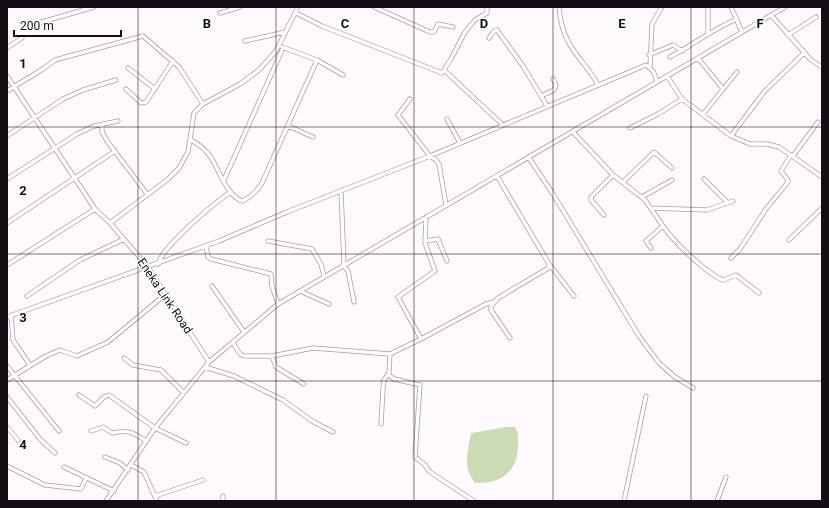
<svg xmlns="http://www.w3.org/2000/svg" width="829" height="508" viewBox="0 0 829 508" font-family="Roboto,sans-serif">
	<rect width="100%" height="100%" fill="#fef9fd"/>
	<path fill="#cbdbb3" d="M507 427H515C519 433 518 438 518 445 518 473 500 484 475 483 462 466 468 453 471 433Z"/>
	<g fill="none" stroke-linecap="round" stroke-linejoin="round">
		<g stroke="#ad98ac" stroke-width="5">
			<path id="minor" d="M374 7 430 32H434L438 24 453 27
				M559 7C560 20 562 31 569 43 577 58 590 69 598 85
				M731 7 742 32
				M220 13 240 7
				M296 13 322 26 442 73 451 59 465 32 475 20 487 13V7
				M771 15 811 60 822 67
				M24 27 94 7
				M708 34V7
				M788 35 816 17
				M489 38 494 31 497 30 523 66 547 106
				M245 41 285 32
				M282 47 317 60 343 75
				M7 48 22 38
				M649 55 673 45 682 51
				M670 57C693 45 713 29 737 19
				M698 58 723 89
				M650 67 652 24 662 7
				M128 68 155 89
				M445 71 503 125
				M7 76 95 209 110 223
				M667 76 682 99 731 136 750 144H767L779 147 822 177
				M126 89 141 103 146 102 173 61
				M7 91 43 69 55 60 143 36 179 67 203 104
				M541 96 554 90 556 85 553 79
				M410 99 398 115 430 156 435 159 439 164 446 205
				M703 114 737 72
				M447 119 460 143
				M102 125V132L107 141 147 194
				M288 126 313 137
				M630 128 658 114 682 99
				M573 132 613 175 645 200 663 226 646 241 651 248
				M7 136 63 99 83 90 116 80
				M731 136 764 92 804 53
				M191 140C198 144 205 149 210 156 219 169 226 195 242 201 252 197 257 191 262 183L317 60
				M793 156 818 122
				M529 158 553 194 639 336 659 363 675 377 693 388
				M497 176 549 264V268L545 270 498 298 491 306V310L510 338
				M7 179 77 134 94 126 118 121
				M704 179 727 202
				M224 180 283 48
				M623 182 654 152 672 168
				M341 190 344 265
				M642 197 672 180
				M651 208 707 210 733 201
				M604 215 591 200V197L613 175
				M7 223 115 151
				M663 226C673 241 707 274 723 280L736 275 759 293
				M789 240 822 208
				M268 241 312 249 321 264 324 276
				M425 241 438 239 447 261
				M206 246 208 257 211 259 271 274 272 286 278 304
				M731 258 740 249 766 209 788 182V180L781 171 791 155
				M158 264C163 246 214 203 231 192
				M549 264 574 296
				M7 265 95 209
				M343 265 348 271 354 302
				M212 286 244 332
				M300 291 329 304
				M27 296 80 260 124 239
				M11 315 13 340 30 365
				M7 317 219 241 287 212 430 156 646 65 653 71 657 81
				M421 339 398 297 435 271 425 243 426 217
				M233 343 240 354 244 356H272L313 348 390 354 421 339 486 304 493 302
				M272 356 276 367 304 384
				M124 358 133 365 161 370 183 392
				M209 362 148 267 110 223 167 180 179 168 188 152 194 113 203 104 240 84 259 70 276 51 298 7
				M7 366 59 431
				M205 367 234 376 283 400 312 421 333 432
				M389 375 394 379 420 385 415 457 424 464 430 472 474 501
				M7 380 46 356 60 350 77 356 108 342 166 294
				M79 395 95 406 104 397 109 395 155 428 186 443
				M7 397 40 439 55 453
				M381 424 383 389 384 380 389 373 390 354
				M7 427 18 440
				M91 431 103 427 112 433C129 430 131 431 146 441
				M105 457 120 463 128 470
				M131 465 144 472 157 501
				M7 466 45 485 81 489 86 478
				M64 467 114 491
				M155 496 203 480
				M106 501 155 428 209 362 278 304 785 7
				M223 501V496
				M624 501 646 396
				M717 501 726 477"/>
		</g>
		<use href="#minor" stroke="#fff" stroke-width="3.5"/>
	</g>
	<path fill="none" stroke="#140d14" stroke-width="1" stroke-opacity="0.55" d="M138 7V501M276 7V501M414 7V501M553 7V501M691 7V501M7 127H822M7 254H822M7 381H822"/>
	<g text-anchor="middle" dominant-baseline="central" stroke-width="3" stroke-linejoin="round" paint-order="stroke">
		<g font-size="12" fill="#140d14" stroke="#fff">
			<text transform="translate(165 296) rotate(56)">Eneka Link Road</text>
		</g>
	</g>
	<g font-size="13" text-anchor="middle" font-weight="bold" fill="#140d14" stroke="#fff" stroke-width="3" stroke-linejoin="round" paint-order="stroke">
		<text x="207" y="28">B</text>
		<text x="345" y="28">C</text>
		<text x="484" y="28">D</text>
		<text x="622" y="28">E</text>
		<text x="760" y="28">F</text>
		<text x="23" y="68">1</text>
		<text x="23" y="195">2</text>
		<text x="23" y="322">3</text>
		<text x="23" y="449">4</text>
	</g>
	<rect width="829" height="508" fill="none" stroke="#140d14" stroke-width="16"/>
	<path d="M14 30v6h107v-6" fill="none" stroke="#140d14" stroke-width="2"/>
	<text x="20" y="30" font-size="12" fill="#140d14" stroke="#ffffff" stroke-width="3" paint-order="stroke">200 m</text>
</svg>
